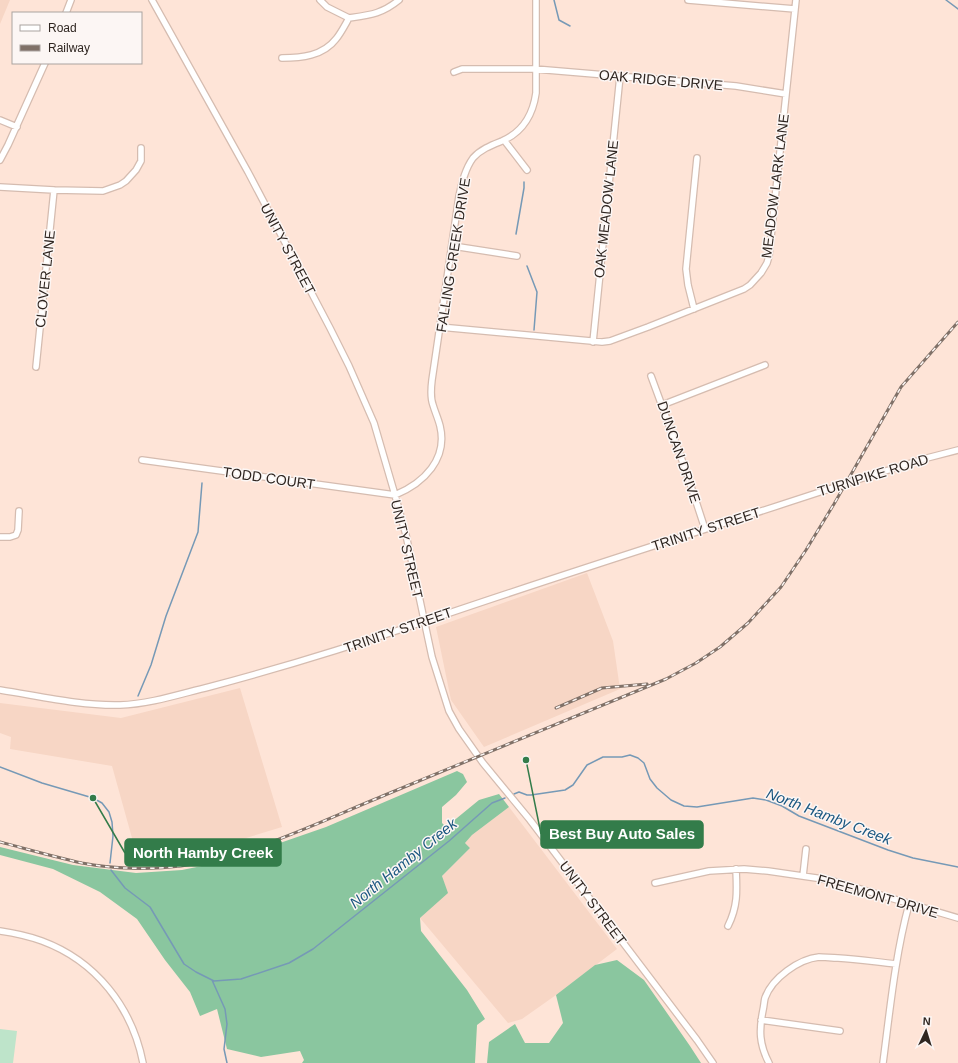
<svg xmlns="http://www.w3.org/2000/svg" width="958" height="1063" viewBox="0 0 958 1063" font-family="Arial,sans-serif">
	<rect width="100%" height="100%" fill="#fee4d7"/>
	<path fill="#f7d6c5" d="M0 0H10L0 24Z
		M587 573 613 641 620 689 484 747 451 700 436 627Z
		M240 688 282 827 217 847 176 854 137 856 112 766 10 749 11 737 0 733V703L121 718Z
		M509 807 617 949 556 995 522 1019 508 1023 420 918 447 893 442 876 470 848 465 843 472 835Z"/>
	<path fill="#bee4ca" d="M0 1029 17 1031 13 1063H0Z"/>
	<path fill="#8ac69f" d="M457 771 463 774 467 782 456 795 442 807V823L446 827 479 800 499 794 509 807 472 835 465 843 470 848 442 876 448 893 420 918 421 931 467 990 485 1019 477 1025 475 1063H302L304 1060 300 1051 261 1057 227 1049 217 1009 200 1016 190 992 165 960 137 919 100 892 53 869 0 855V847L73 865 136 873 182 870 231 860 326 827Z
		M617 960 644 980 690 1046 701 1063H487L489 1042 515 1024 525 1043H549L563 1023 556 995 595 965Z"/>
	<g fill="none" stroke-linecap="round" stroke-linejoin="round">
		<path stroke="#7699b6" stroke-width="1.5" d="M554 0 559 20 570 26
			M946 0 958 9
			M516 234 524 188V182
			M527 266 537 292 534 330
			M138 696 151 665 166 616 198 532 202 483
			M0 767 42 783 93 798 102 803 109 812 112 822 113 836 110 863
			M514 794 519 792 527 795H531L565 790 573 785 587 765 603 757H622L630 755 638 758 644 763 650 779 657 788 671 800 684 806 697 807 753 798 766 800 782 806 799 816 888 850 913 858 958 867
			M111 870 125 888 150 907 184 964 196 972 214 981 241 979 289 963 313 949 449 841 492 803 505 798
			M212 980 225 1009 227 1024 224 1049 227 1063"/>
		<g stroke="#d5bcb0" stroke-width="8">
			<path id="minor" d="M152 0 248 172 330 328 349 366 374 423 395 495 406 535 432 657 449 711 459 729 483 763 530 820 615 932 697 1040 713 1063
				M320 0 327 7 349 18
				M688 0 795 9
				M66 13 71 0
				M349 18C370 15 382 14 399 0
				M282 58C301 58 323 56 336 39 341 33 345 25 349 18
				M454 72 462 69H535L736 86 786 94
				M0 120 17 127
				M504 140 527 170
				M0 160 8 145 45 63
				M0 187 54 190 103 191 120 185 126 181 136 170 141 161V148
				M453 246 517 256
				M694 309 688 285 686 269 697 158
				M440 327 602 342 610 341 648 327 744 289 750 285 761 273 767 263 769 256 796 0
				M593 342 620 76
				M36 367 54 190
				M651 376 686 471 705 529
				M662 405 765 365
				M142 460 395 495C424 483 448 459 440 426 438 418 435 412 433 405 430 397 431 388 432 380L459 196C462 183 465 169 473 158 481 149 492 145 502 141 523 132 533 114 536 93V0
				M863 478 927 458 958 450
				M0 537H10L16 535 18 530 19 511
				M0 690C39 696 80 706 120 705 150 704 180 694 209 687 281 668 352 646 423 622 557 576 692 534 826 490
				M803 876 806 849
				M655 883 709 871 744 869 768 871 830 880 958 918
				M728 926C738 906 737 891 736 869
				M0 931C14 933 28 936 42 941 96 961 132 1007 143 1063
				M761 1020 840 1031
				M769 1063C759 1044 759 1030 763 1010 764 1006 764 1002 765 998 772 978 799 959 819 957 825 957 832 958 838 958 857 959 876 962 896 964
				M883 1063C890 1010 895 956 909 904"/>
		</g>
		<use href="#minor" stroke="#fff" stroke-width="5.5"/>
		<g stroke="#807168" stroke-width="3">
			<path id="rail" d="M556 708 602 688 647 684
				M0 842C27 849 55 857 82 863 113 869 151 870 181 866 252 856 319 822 385 795 478 756 572 718 666 679L696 663 720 647 748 623 781 587 806 550 834 504 901 387 958 322"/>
		</g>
		<use href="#rail" stroke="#fcf6f4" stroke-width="1.5" stroke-dasharray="4.5" stroke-linecap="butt"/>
		<g stroke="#d5bcb0" stroke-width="8" stroke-linecap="butt">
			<path id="minor-bridge" d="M826 490 863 478"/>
		</g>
		<use href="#minor-bridge" stroke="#fff" stroke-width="5.5"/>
	</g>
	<g text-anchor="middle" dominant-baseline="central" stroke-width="3" stroke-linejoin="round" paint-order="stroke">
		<g font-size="14" fill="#2f2621" stroke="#fcf6f4">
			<text transform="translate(661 80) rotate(5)">OAK RIDGE DRIVE</text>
			<text transform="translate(775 186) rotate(-83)">MEADOW LARK LANE</text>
			<text transform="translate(606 209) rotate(-84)">OAK MEADOW LANE</text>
			<text transform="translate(288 249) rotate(62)">UNITY STREET</text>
			<text transform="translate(453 255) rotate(-81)">FALLING CREEK DRIVE</text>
			<text transform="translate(45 279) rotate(-84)">CLOVER LANE</text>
			<text transform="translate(679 452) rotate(71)">DUNCAN DRIVE</text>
			<text transform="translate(873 475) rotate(-17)">TURNPIKE ROAD</text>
			<text transform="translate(269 478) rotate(8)">TODD COURT</text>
			<text transform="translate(706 529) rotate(-18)">TRINITY STREET</text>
			<text transform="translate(407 549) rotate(77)">UNITY STREET</text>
			<text transform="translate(398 630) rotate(-19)">TRINITY STREET</text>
			<text transform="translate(878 896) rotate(16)">FREEMONT DRIVE</text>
			<text transform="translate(593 903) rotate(53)">UNITY STREET</text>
		</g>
		<g font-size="15" font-style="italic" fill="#1a5780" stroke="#fcf6f4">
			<text transform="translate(829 816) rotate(21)">North Hamby Creek</text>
			<text transform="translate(403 863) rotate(-39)">North Hamby Creek</text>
		</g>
	</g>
	<path fill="none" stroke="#337c4a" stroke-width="1.5" d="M526 760L541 834M93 798L125 853"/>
	<g fill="#337c4a" stroke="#fcf6f4" stroke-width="1.5">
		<circle cx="526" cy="760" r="4"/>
		<circle cx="93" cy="798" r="4"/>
	</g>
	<g fill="#337c4a" stroke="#337c4a" stroke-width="1.5">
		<rect x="541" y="821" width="162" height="27" rx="4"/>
		<rect x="125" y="839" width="156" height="27" rx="4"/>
	</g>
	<g font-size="15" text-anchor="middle" font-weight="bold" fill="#fff">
		<text x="622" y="839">Best Buy Auto Sales</text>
		<text x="203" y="858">North Hamby Creek</text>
	</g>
	<rect x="12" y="12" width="130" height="52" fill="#fcf6f4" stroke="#aaa3a0"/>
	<rect x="20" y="25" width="20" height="6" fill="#ffffff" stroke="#aaa3a0"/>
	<text x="48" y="32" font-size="12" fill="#2f2621">Road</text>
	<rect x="20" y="45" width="20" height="6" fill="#807168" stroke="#aaa3a0"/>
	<text x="48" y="52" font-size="12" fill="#2f2621">Railway</text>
	<g transform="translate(926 1031) rotate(4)" stroke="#fcf6f4" stroke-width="3" paint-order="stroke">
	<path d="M0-3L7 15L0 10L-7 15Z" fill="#2f2621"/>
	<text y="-6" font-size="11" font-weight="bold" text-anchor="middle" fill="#2f2621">N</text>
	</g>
</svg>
